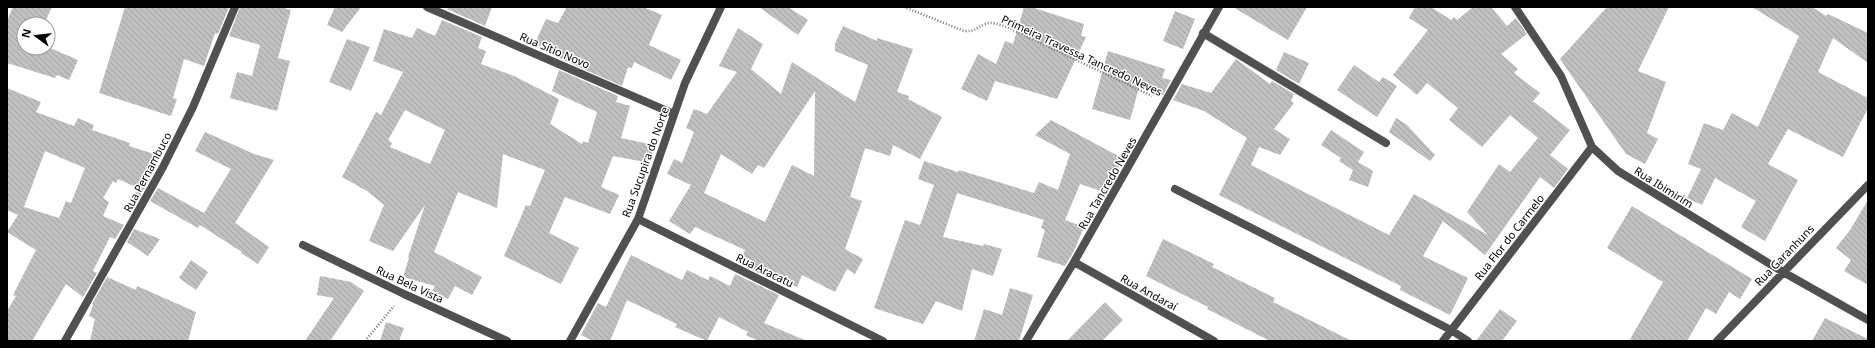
<svg xmlns="http://www.w3.org/2000/svg" width="1875" height="348" viewBox="0 0 1875 348" font-family="'Noto Sans',sans-serif">
	<defs>
		<pattern id="building-back-hatch" width="6" height="6" patternUnits="userSpaceOnUse"><rect width="6" height="6" fill="#c0c0c0"/><path d="M-1 5l2 2M0 0l6 6M5-1l2 2" fill="none" stroke="#a3a3a3"/></pattern>
	</defs>
	<rect width="100%" height="100%" fill="#fff"/>
	<path fill="url(#building-back-hatch)" fill-rule="evenodd" d="M13 7H52L44 24H24V48L48 47 78 60 69 80 57 75 55 78 7 63V21Z
		M125 7H229L218 34 215 33 204 66 184 59 173 98 177 99 171 116 99 93Z
		M240 7H280L291 10 278 58 290 61 277 111 230 98 237 72 252 76 260 45 229 36Z
		M335 7H361L342 32 327 25Z
		M448 7H492L485 26 447 9Z
		M567 7H643L662 15 649 45 681 60 671 80 634 62 632 68 628 67 622 86 563 60 535 43 546 19 558 23Z
		M759 7H788L808 20 798 35Z
		M1024 7H1031L1084 24 1081 36 1086 37 1057 99 995 81 987 101 961 89 978 54 996 64 1005 41 1013 44Z
		M1233 7H1307L1288 40Z
		M1415 7H1431L1451 20 1454 17 1457 20 1473 7H1491L1507 26 1516 18 1527 34 1501 54 1518 69 1514 73 1540 93 1533 101 1570 130 1550 155 1568 169 1554 188 1540 177 1485 255 1443 221 1423 256 1468 278 1450 315 1400 290 1401 286 1219 195 1247 138 1204 111 1173 100 1182 84 1211 93 1236 59 1270 84 1272 81 1294 94 1291 101 1294 103 1274 129 1290 139 1280 155 1259 147 1251 165 1389 235 1414 194 1488 235 1467 212 1499 164 1510 172 1538 138 1510 115 1482 147 1449 120 1458 108 1427 83 1417 95 1393 75 1428 30 1409 18Z
		M1607 7H1669L1638 71 1666 82 1647 133 1658 139 1645 164 1626 154 1560 59Z
		M1752 7H1812L1826 16 1828 14 1868 33V63L1833 38 1818 72 1868 98V108L1843 157 1788 129 1768 164 1798 180 1765 241 1741 227 1756 201 1715 178 1702 205 1687 198 1701 169 1688 164 1704 123 1723 130 1732 113 1758 127 1799 36Z
		M1175 11 1195 19 1183 49 1163 41Z
		M442 20 482 37 478 48 486 51 481 64 514 76 559 99 550 124 582 144 583 141 588 143 597 112 552 91 559 70 618 96 616 102 630 106 621 138 654 145 650 163 613 156 601 187 619 195 610 214 565 197 549 233 579 248 561 284 504 256 526 205 530 206 545 170 503 154 497 208 458 192 434 252 482 277 472 295 455 286 448 299 432 291 435 286 403 277 409 258 408 257 425 205 393 251 369 241 384 205 367 191 342 177 376 112 381 115 403 72 373 61 384 29 412 38 417 28 435 36ZM405 110 445 130 430 164 390 147 392 143 388 140Z
		M843 26 877 41V38L913 49 897 92 909 96 908 99 942 117 920 159 893 145 890 156 865 148 850 197 862 201 845 249 863 259 855 274 847 269 835 292 802 275 797 287 786 282 784 285 740 264 745 250 695 227 690 234 669 221 691 185 667 174 674 159 682 163 694 132 686 128 694 109 707 114 737 72 719 66 738 28 763 44 751 69 781 94 792 62 855 102 868 65 835 51V44ZM815 91 814 176 792 165 765 222 704 193 721 154 752 174 758 165 764 168Z
		M347 39 370 47 351 91 329 82Z
		M1108 51 1165 69 1162 78 1171 80 1163 95 1140 84 1130 120 1092 109Z
		M1284 52 1309 63 1299 84 1276 70Z
		M1354 65 1379 82 1383 77 1397 86 1377 117 1337 90Z
		M7 88 41 102 36 112 74 126 78 118 94 125 92 130 130 143 129 146 154 154 145 181 148 182 140 196 135 193 138 188 118 179 116 183 113 181 103 198 109 202 103 216 124 225 115 239 110 237 93 271 97 273 83 297 66 284 32 341H7V311L16 296 13 295 36 250 7 232 18 215 7 210ZM45 151 85 168 71 203 66 201 59 218 24 207Z
		M1396 118 1406 124 1435 155 1430 161 1389 132Z
		M1051 120 1122 158 1114 181 1107 193 1080 184 1065 220 1084 227 1074 251 1065 266 1037 257 1045 230 1041 228 1044 220 957 193 943 237 983 246 984 244 1002 249 993 276 972 269 962 311 936 301 923 324 874 308 905 220 920 225 934 185 918 179 924 161 958 172 959 170 1034 193 1039 182 1058 190 1070 154 1035 135Z
		M1331 130 1364 152 1358 162 1373 171 1368 187 1349 180 1353 170 1339 161 1341 158 1321 145Z
		M205 132 254 154 274 160 235 223 269 247 258 264 241 253 242 252 200 225 198 228 150 201 158 188 204 213 231 169 195 151Z
		M1868 200V285L1844 271 1851 260 1836 248 1850 230Z
		M1632 206 1752 279 1740 299 1729 292 1716 314 1706 308 1687 341H1629L1663 282 1607 248Z
		M134 229 160 239 148 256 127 242Z
		M1163 239 1214 264 1212 267 1275 298 1273 302 1352 341H1270L1207 309 1208 307 1146 276Z
		M631 255 682 280 687 270 708 280 710 276 730 286 735 274 779 295 764 323 807 341H758L746 335 748 332 719 317 707 341 675 327 677 324 627 300 610 341H593L581 335 598 303 606 307Z
		M191 260 208 272 196 290 179 278Z
		M320 276 351 282 364 291 330 341H305L334 298 317 295Z
		M107 277 136 290 137 286 196 312 188 341H90L95 319 89 316 93 305 92 304Z
		M1010 288 1033 295 1019 341H974L984 309 1002 315Z
		M1105 302 1123 320 1102 341H1067Z
		M1500 309 1517 321 1502 341H1476Z
		M1825 318 1868 339V341H1812Z
		M386 322 404 328 399 341H380Z"/>
	<g fill="none" stroke-linecap="round" stroke-linejoin="round">
		<path stroke="#727272" stroke-width="2.5" stroke-dasharray="1 2" stroke-linecap="butt" d="M904 7 964 31C974 32 976 28 985 24 991 21 1000 25 1007 27L1152 96
			M365 341 394 306"/>
		<path stroke="#505050" stroke-width="8" d="M427 7 674 114
			M1515 7 1561 76 1592 147 1618 171 1783 272 1868 320
			M1203 33 1386 143
			M1175 189 1451 330 1468 341
			M638 219 883 341
			M303 245 404 294 507 341
			M1074 262 1214 341
			M65 341 163 167 193 107 235 7
			M570 341 638 219 685 83 721 7
			M1026 341 1074 262 1219 7
			M1443 341 1592 147
			M1717 341 1868 185"/>
	</g>
	<g text-anchor="middle" dominant-baseline="central" stroke-width="3" stroke-linejoin="round" paint-order="stroke">
		<g font-size="11" fill="#000" stroke="#fff">
			<text transform="translate(555 50) rotate(23)">Rua Sítio Novo</text>
			<text transform="translate(1082 55) rotate(25)">Primeira Travessa Tancredo Neves</text>
			<text transform="translate(645 162) rotate(-70)">Rua Sucupira do Norte</text>
			<text transform="translate(147 172) rotate(-62)">Rua Pernambuco</text>
			<text transform="translate(1107 183) rotate(-60)">Rua Tancredo Neves</text>
			<text transform="translate(1664 187) rotate(32)">Rua Ibimirim</text>
			<text transform="translate(1509 237) rotate(-52)">Rua Flor do Carmelo</text>
			<text transform="translate(1784 255) rotate(-46)">Rua Garanhuns</text>
			<text transform="translate(765 270) rotate(26)">Rua Aracatu</text>
			<text transform="translate(410 284) rotate(25)">Rua Bela Vista</text>
			<text transform="translate(1149 292) rotate(29)">Rua Andaraí</text>
		</g>
	</g>
	<rect width="1875" height="348" fill="none" stroke="#000000" stroke-width="16"/>
	<g transform="translate(36 36) rotate(285)"><circle r="19" fill="#ffffff" stroke="#999999"/>
	<path d="M0-3L7 15L0 10L-7 15Z" fill="#000000"/>
	<text y="-6" font-size="11" font-weight="bold" text-anchor="middle" fill="#000000">N</text>
	</g>
</svg>
